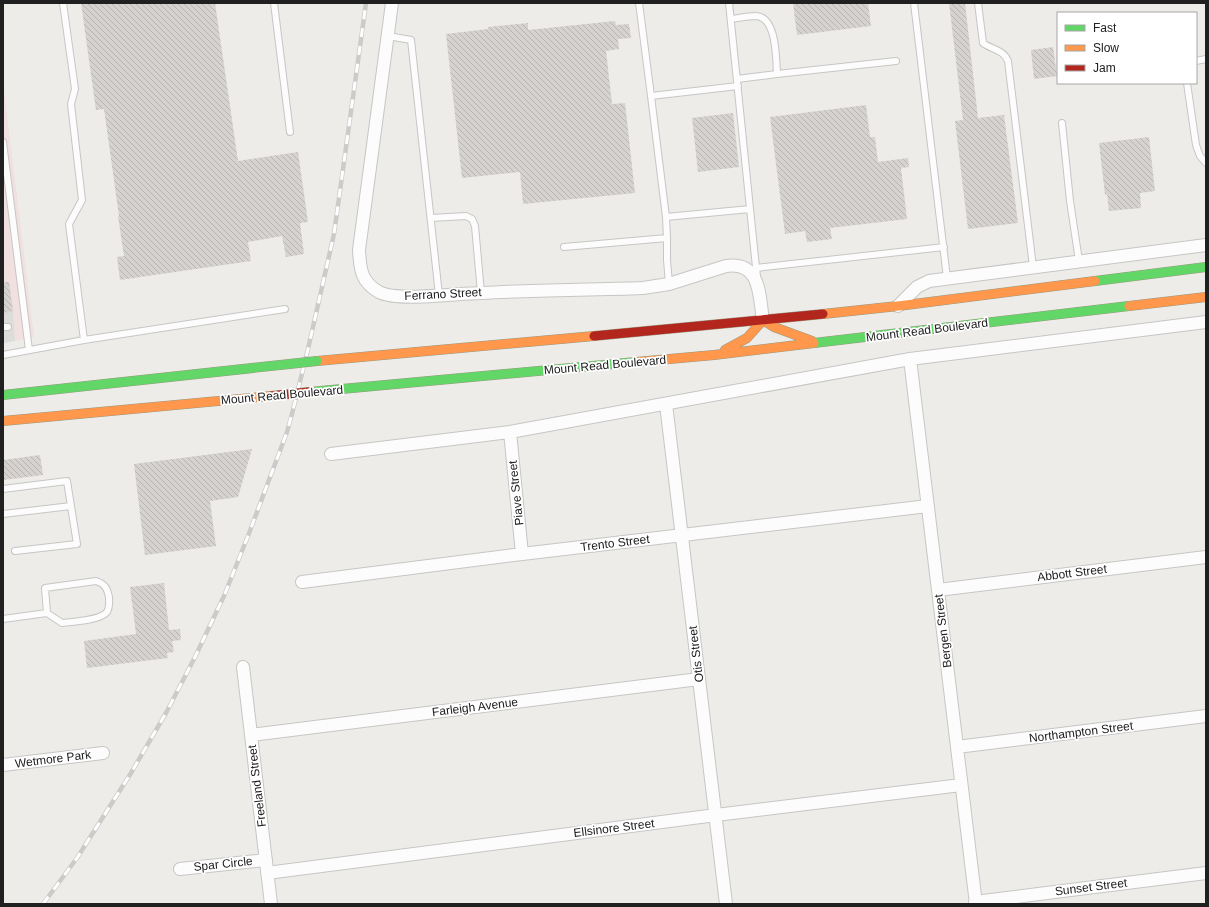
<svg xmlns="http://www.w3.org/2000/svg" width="1209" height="907" viewBox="0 0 1209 907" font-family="Arial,sans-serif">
	<defs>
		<pattern id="building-back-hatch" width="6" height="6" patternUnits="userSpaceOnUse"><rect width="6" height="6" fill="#d5d2d0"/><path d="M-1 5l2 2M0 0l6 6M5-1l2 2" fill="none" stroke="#b7b4b2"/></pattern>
	</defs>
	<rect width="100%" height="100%" fill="#eeece9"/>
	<path fill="#f0e0df" d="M3 82 34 337 3 343Z"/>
	<path fill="#dcdcda" d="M13 311 15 341 3 343V313Z"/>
	<path fill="url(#building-back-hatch)" d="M81 3H215L238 161 298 152 308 222 300 223 304 254 286 257 282 236 248 242 251 261 120 280 117 257 124 256 118 216H119L104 109 96 110Z
		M793 3H868L871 26 797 35Z
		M949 3H965L978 118 1004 115 1018 223 968 229 955 121 963 120Z
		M615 21 616 25 629 24 631 38 618 39 619 49 606 51 612 104 625 103 635 193 523 204 520 172 462 178 446 34 488 29V27L528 23V30Z
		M1053 47 1057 76 1034 79 1031 50Z
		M866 105 870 137H875L878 162 908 158 909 167 901 168 907 219 830 228 832 239 807 242 805 231 785 234 770 117Z
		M733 113 739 167 698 172 692 118Z
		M1149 137 1155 191 1140 193 1141 208 1109 211 1107 194 1105 195 1099 143Z
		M3 282H9L13 311 3 313Z
		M252 449 238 497 210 501 216 546 145 555 134 464Z
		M40 455 43 475 3 480V460Z
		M164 583 169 630 180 629 181 640 172 641 174 652 167 653 168 658 87 668 84 641 136 634 130 587Z"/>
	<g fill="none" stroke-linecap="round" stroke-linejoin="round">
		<g stroke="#c7c6c5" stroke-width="8">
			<path id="lane" d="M63 3 75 89 71 104 82 200 69 224 84 340
				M274 3 290 132
				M639 3 651 96
				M729 3 757 277
				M914 3 947 278
				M978 3 983 43C992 50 1003 49 1008 61L1033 267
				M731 19C739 18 748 16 756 16 777 17 776 59 777 74L737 79
				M388 36 411 40 439 295
				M1196 61 1206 59
				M777 74 896 61
				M1187 83 1196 145 1200 156 1206 163
				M738 86 651 96 666 217 750 209
				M1062 123 1070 201 1079 261
				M3 142 29 350
				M431 218 466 216 472 219 475 226 481 293
				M667 238V260L669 284
				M564 247 667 238 666 217
				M756 268 944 247
				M3 327H8
				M3 355 84 340 285 309
				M3 489 67 481 77 544 15 551
				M3 514 71 506
				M3 619 47 613 62 623C73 622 101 620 107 612 110 607 109 602 109 597 107 588 105 584 96 581L45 588 47 613"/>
		</g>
		<g stroke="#c7c6c5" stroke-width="14">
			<path id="street" d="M392 3 359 250C360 269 361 282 379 292 398 302 458 293 482 293 536 290 590 290 643 288L669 284 726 266C761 261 759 295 763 320
				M898 306 917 287 929 281 1206 245
				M910 359 976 904
				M666 404 726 904
				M510 432 522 554
				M331 454 510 432 910 359 1206 322
				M302 582 522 554 928 506
				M938 590 1206 557
				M243 667 271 904
				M251 735 699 679
				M957 747 1206 716
				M3 765 103 753
				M180 869 266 860
				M267 873 716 815 961 785
				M975 902 1206 873"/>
		</g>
		<g stroke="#989980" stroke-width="10">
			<path id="fast" d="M1095 281 1206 267
				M814 343 1129 306
				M309 392 636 362
				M3 395 280 365"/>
		</g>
		<g stroke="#989980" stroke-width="10">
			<path id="slow" d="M1129 306 1206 297
				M823 314 898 306 1095 281
				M763 320 774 327 812 341
				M725 350 747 338 763 320
				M317 361 594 336
				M636 362 714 355 814 343
				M3 421 271 396"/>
		</g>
		<g stroke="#989980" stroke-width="10">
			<path id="jam" d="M594 336 823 314"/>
		</g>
		<use href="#lane" stroke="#fcfcfc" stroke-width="6"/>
		<use href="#street" stroke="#fcfcfc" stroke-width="12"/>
		<use href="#fast" stroke="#63d668" stroke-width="9"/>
		<use href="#slow" stroke="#ff974d" stroke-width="9"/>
		<use href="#jam" stroke="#b3261e" stroke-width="9"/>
		<g stroke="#cbcbca" stroke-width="4.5">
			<path id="rail" d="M43 904 77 858 131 773 166 713 195 657 224 596 248 536 287 432 293 410 308 349 334 234 366 3"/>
		</g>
		<use href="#rail" stroke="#fff" stroke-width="3" stroke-dasharray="9" stroke-linecap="butt"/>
		<g stroke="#989980" stroke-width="10" stroke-linecap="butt">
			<path id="fast-bridge" d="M280 365 317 361"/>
		</g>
		<g stroke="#989980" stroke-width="10" stroke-linecap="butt">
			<path id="jam-bridge" d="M271 396 309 392"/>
		</g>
		<use href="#fast-bridge" stroke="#63d668" stroke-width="9"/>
		<use href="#jam-bridge" stroke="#b3261e" stroke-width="9"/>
	</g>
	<g text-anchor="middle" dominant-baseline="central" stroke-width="3.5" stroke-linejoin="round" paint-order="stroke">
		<g font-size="12" fill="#202020" stroke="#fff">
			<text transform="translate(443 294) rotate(-3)">Ferrano Street</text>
			<text transform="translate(927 330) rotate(-7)">Mount Read Boulevard</text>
			<text transform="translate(605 365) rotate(-5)">Mount Read Boulevard</text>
			<text transform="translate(282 395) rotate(-5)">Mount Read Boulevard</text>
			<text transform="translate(516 493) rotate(-96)">Piave Street</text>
			<text transform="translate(615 543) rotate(-7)">Trento Street</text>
			<text transform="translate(1072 573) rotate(-7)">Abbott Street</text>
			<text transform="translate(943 631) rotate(-97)">Bergen Street</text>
			<text transform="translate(696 654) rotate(-97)">Otis Street</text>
			<text transform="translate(475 707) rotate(-7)">Farleigh Avenue</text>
			<text transform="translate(1081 732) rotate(-7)">Northampton Street</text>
			<text transform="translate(53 759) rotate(-7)">Wetmore Park</text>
			<text transform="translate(257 786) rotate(-97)">Freeland Street</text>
			<text transform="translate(614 828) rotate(-7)">Ellsinore Street</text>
			<text transform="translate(223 864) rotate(-6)">Spar Circle</text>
			<text transform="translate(1091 887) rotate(-7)">Sunset Street</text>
		</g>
	</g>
	<rect width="1209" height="907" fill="none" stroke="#202020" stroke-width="8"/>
	<rect x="1057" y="12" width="140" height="72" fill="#ffffff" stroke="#a6a6a6"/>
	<rect x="1065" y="25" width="20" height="6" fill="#63d668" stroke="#a6a6a6"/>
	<text x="1093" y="32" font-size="12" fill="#202020">Fast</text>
	<rect x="1065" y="45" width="20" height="6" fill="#ff974d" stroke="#a6a6a6"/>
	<text x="1093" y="52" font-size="12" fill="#202020">Slow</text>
	<rect x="1065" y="65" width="20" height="6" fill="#b3261e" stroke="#a6a6a6"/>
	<text x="1093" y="72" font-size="12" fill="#202020">Jam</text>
</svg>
